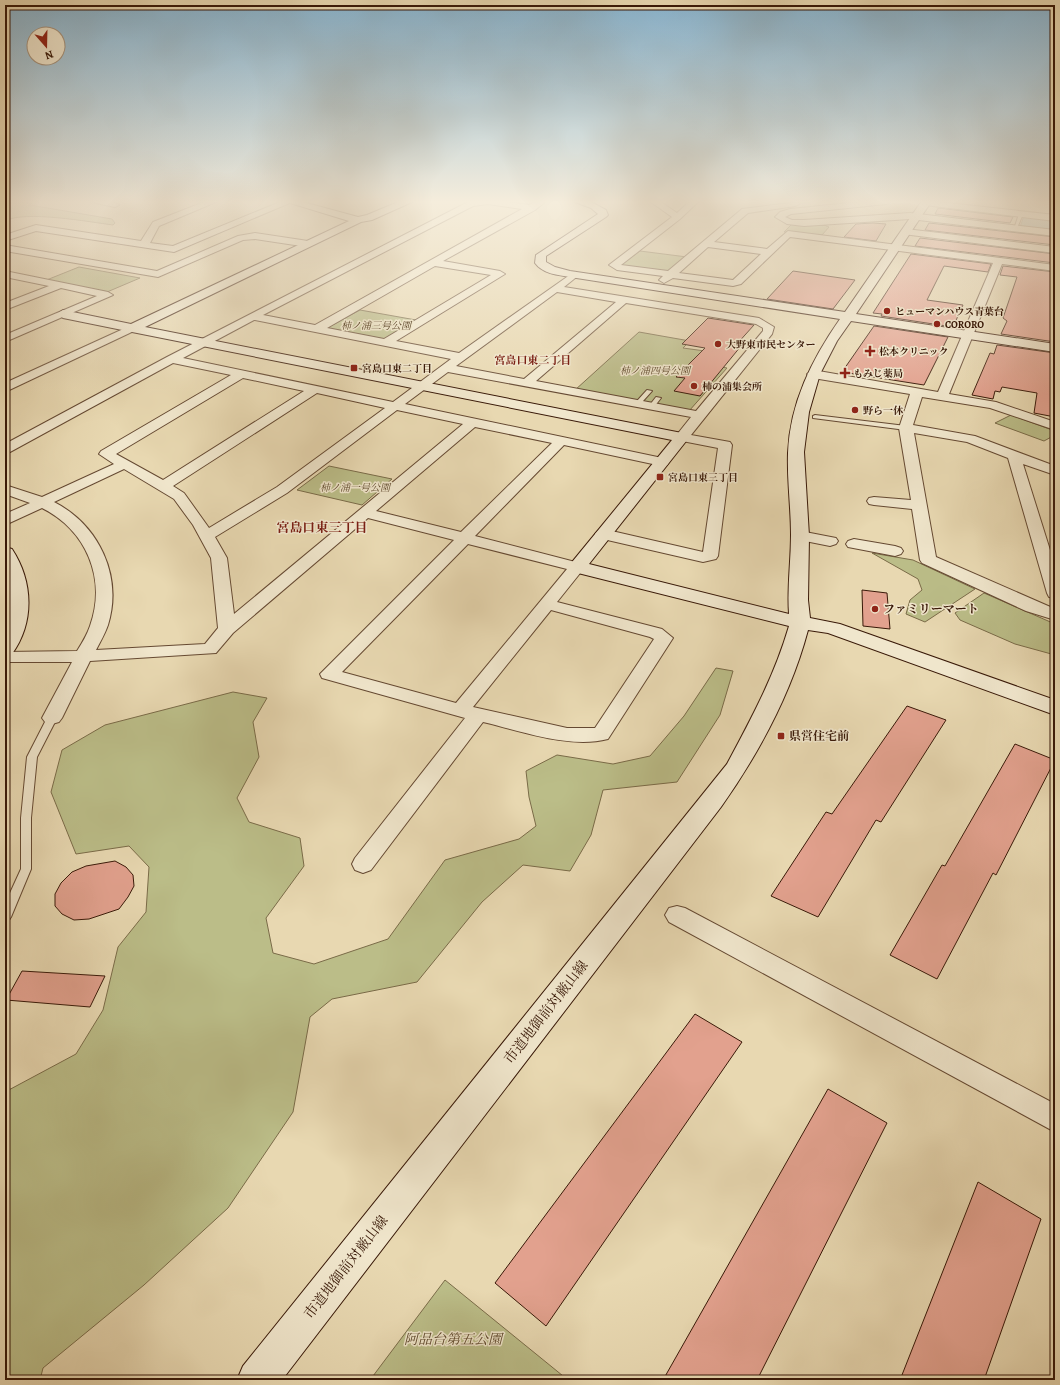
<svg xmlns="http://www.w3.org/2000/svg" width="1060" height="1385" viewBox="0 0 1060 1385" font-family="Alegreya,'Noto Serif JP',serif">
	<rect width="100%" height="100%" fill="#e8d8b1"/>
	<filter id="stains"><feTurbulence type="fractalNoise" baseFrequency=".005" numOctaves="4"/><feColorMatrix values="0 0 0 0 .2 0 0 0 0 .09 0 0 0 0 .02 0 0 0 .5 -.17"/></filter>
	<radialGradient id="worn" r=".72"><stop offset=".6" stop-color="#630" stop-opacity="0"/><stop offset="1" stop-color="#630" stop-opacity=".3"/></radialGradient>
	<path fill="#bbbd88" stroke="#7a6b48" d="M5 202H32L30 205 112 219 115 223 113 225C90 222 24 210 5 221Z
		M792 224 824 225 829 227 822 235 784 232Z
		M640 251 687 257 669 273 620 265Z
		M79 267 140 278 107 292 44 281Z
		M360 310 416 320 384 339 327 328Z
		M639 332 690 341 683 348 705 351 695 362 727 368 689 411 575 390Z
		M1011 415 1055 431V435L1044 441 995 423Z
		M329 466 392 479 362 505 297 490Z
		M872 553 913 560 975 589 925 622 906 614 910 600 922 590 918 579Z
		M984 593 1055 624V655L1015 644 960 620 955 613Z
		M716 668 733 671 720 715 677 782 603 790 591 835 570 871 523 865 482 902 417 982 332 999 310 1017 293 1112 228 1208 144 1285 43 1368 40 1380H5V1092L76 1054 103 1010 118 947 146 912 149 867 129 846 76 854 51 792 62 750 105 725 233 692 267 698 253 722 259 757 237 798 249 822 300 838 304 866 266 918 273 953 314 964 388 939 445 860 519 839 536 826 529 797 526 771 557 755 613 764 650 756 684 716Z
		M445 1280 568 1380H370Z"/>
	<path fill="#99b8b3" stroke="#73786f" d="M1024 216 1055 219V231L1020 227Z"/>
	<path fill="#e2a18e" stroke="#391908" d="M938 208 1013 217 1010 223 935 214Z
		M873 223 886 224 876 241 844 237 856 224Z
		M929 223 1055 237V245L925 230Z
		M920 238 1055 254V263L915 246Z
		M911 254 991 264 988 272 944 266 927 300 963 305 953 327 881 316 882 314 873 313Z
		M1003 266 1055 272V342L1001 334 1007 321 1003 318 1017 277 1000 275Z
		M793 271 834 277 855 280 833 309 767 299Z
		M708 318 754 325 736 345 741 346 700 396 674 391 685 378 676 377 705 348 682 344Z
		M874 326 948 337 924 385 842 372Z
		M997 345 1055 353V417L1034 413 1037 393 1002 387 1000 392 995 391 993 399 972 395 990 353 994 354Z
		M862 590 887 593 890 629 863 626Z
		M907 706 946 720 881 822 876 820 818 917 771 896 826 812 832 814Z
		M1015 744 1055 760 996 875 993 873 937 979 890 955 942 865 945 866Z
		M115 861 126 867 133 875 134 886 128 897 119 909 89 919 74 920 62 914 55 906V894L61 883 72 872 86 866Z
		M22 971 105 976 90 1007 6 1000Z
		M695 1014 742 1042 546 1326 495 1283Z
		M828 1089 887 1123 757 1380H663Z
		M978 1182 1041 1219 984 1380H900Z"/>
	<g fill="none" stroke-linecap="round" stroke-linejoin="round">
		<g stroke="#654932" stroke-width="2">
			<path id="lane" d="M1021 213 1023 214 1017 228 1014 229 1019 214Z
				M647 390 652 391 643 401 642 405H638L637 401Z
				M656 397 661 398 654 407H650L649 406Z
				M815 415 906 426 909 428 906 430 813 418V416Z
				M52 715 57 718 37 757 31 818V869L11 917 9 920 5 922V904L21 869V818L27 757 47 718Z"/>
		</g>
		<g stroke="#654932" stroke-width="2">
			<path id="street" d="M91 202H113L119 205 115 207Z
				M204 202H216L159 226 150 243 173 246 280 202H292L174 252 36 231 5 241V235L36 225 141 241 153 222Z
				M468 202H509L529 205 535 202H545L535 210 443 261 500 271 505 274 396 341 459 353 574 272 579 275 564 287 759 318 774 327 772 334 691 435 730 442 732 445 718 556 716 559 703 562 603 539 598 537 595 534 598 531 603 529 703 552 718 448 677 440 675 437 691 417 448 372 405 404 667 459 669 462 667 465 662 466 564 445 475 536 583 564 585 567 557 602 662 629 673 638 608 739C570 749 521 731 483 722L371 870 363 873 355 870 352 864 355 858 465 718 322 678 320 674 454 540 368 518 233 633 216 653 90 661 62 718 59 722 52 724 45 722 42 718 72 662H5V652L77 651C82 643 87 635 90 626 107 578 86 530 42 508L5 525V514L30 503 5 494V485L42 497 114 464 99 454 101 451 231 375 173 363 10 452 5 453V444L167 357ZM488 204 522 209 315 325 263 315 473 206ZM435 266 491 275 384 339 327 328ZM557 292 616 302 524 379 456 366ZM626 303 756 324 763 328V331L696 411 536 381ZM254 320H255L451 359 393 402 183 358ZM243 378 304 391 163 480 116 454ZM317 393 385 408 277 487 209 528 184 493 173 486ZM397 410 463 424 234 614 227 558 215 537 287 493ZM475 427 552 443 461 532 376 511ZM124 469 174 499 193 525 211 558 218 628 205 644 96 650C100 642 105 634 108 625 123 576 99 525 54 502ZM468 544 567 569 456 703 342 672ZM551 610 650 637 654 639 595 728H567L473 707Z
				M651 202H661L677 213 689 202H698L680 219 621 265 668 271 742 209 798 202 799 204 795 206 748 213 714 242 767 249 788 231 1055 265V271L1002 264 949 394 996 402 1055 422V430L990 408 922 397 913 425 975 436 1055 466V475L1023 464 1055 566V598L1049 597 1047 593 1008 458 967 442 914 433 936 557 1055 609V620L1026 611 922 563 920 560 912 509 874 505 869 504 867 501 869 498 874 497 911 500 899 428 910 394 813 378 807 374 813 370 938 392 993 263 790 237 741 284 733 286 673 278 664 283 659 280 663 276 617 270 609 265 672 217ZM708 247 761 254 733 280 679 273Z
				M860 202H890L886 204 791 214 785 217 792 220H804L910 213 1055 230V236L910 219 804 226 787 224 775 217 780 212 790 209Z
				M921 202H939L1055 215V221L925 205H922Z
				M906 229 1055 247V253L903 234 902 232Z
				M255 233 308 241 313 244 308 247 255 239 243 240 158 277 5 251V245L157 271 238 236Z
				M5 271 108 292 113 295 5 342V335L97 296 61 288 5 310V303L49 286 5 277Z
				M132 325 136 326 137 328 136 330 5 392V383Z
				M800 531 836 538 838 541 836 544 830 546 795 539 792 536 795 533Z
				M854 539 895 546 901 548 903 551 901 554 895 556 848 547 846 544 848 541Z
				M677 906 685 908 1055 1104V1132L669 922 665 915 669 908Z"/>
		</g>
		<g stroke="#391908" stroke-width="2">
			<path id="secondary" d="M287 202H303L358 217 367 215 398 202H412L372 220 361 222 145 327 687 434 690 437 687 440 589 564 789 614C787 588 791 561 791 535 791 508 787 480 788 453 790 403 812 359 840 319L570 277C558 275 543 274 535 263L536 255 598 214 591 208 575 202H591L606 210 608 215 606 217 546 256V262L555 267 570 271 845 312 921 202H931L856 314 1055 344V352L851 321 837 341 820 374 809 412 804 452 809 536 808 600 810 618 840 624 1055 700V715L828 633 808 630C791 694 759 753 721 807L282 1380H237L243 1366 727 764C752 717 774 677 789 626L570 571 568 567 672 440 132 332 63 318 57 314 63 310 131 324 349 221Z
				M5 547 12 549C33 581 35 622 12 654L5 656V624L10 601V589L5 571Z"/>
		</g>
		<use href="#lane" fill="#f0e6cc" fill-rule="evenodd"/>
		<use href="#street" fill="#f0e6cc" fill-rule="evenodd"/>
		<use href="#secondary" fill="#f0e6cc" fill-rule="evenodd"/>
	</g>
	<linearGradient id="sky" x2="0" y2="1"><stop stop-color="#88b6d3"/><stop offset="0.51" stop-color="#f5eddc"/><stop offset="1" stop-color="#f5eddc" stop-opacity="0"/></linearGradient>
	<rect width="1060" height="396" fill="url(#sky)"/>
	<g fill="#8f2418" stroke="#f0e6cc" stroke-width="1.5">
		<circle cx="887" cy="311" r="4"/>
		<circle cx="937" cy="324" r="4"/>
		<circle cx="718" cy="344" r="4"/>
		<path d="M868 345h4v4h4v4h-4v4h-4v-4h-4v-4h4z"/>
		<rect x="350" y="364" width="8" height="8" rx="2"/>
		<path d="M843 367h4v4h4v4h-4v4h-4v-4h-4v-4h4z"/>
		<circle cx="694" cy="386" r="4"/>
		<circle cx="855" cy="410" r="4"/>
		<rect x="656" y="473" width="8" height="8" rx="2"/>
		<circle cx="875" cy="609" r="4"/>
		<rect x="777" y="732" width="8" height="8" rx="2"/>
	</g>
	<g text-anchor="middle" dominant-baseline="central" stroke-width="3" stroke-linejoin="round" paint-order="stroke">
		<g font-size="10" font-weight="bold" fill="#391908" stroke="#f0e6cc" text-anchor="start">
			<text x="895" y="311">ヒューマンハウス青葉台</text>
			<text x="945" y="324">CORORO</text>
			<text x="726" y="344">大野東市民センター</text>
			<text x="879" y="351">松本クリニック</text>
			<text x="362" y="368">宮島口東二丁目</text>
			<text x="853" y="373">もみじ薬局</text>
			<text x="702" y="386">柿の浦集会所</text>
			<text x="863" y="410">野ら一休</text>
			<text x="668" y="477">宮島口東三丁目</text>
		</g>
		<g font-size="10" font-style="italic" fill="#604a2e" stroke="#f0e6cc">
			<text x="376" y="325">柿ノ浦三号公園</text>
			<text x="655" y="370">柿ノ浦四号公園</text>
			<text x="355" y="487">柿ノ浦一号公園</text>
		</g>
		<g font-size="11" font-weight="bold" fill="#7a1f14" stroke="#f0e6cc">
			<text x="533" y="360">宮島口東二丁目</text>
		</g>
		<g font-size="12" font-weight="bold" fill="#391908" stroke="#f0e6cc" text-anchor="start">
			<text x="883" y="609">ファミリーマート</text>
			<text x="789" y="736">県営住宅前</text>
		</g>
		<g font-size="13" font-weight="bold" fill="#7a1f14" stroke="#f0e6cc">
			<text x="322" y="527">宮島口東三丁目</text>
		</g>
		<g font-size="14" fill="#391908" stroke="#f0e6cc">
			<text transform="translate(546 1012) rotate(-52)">市道地御前対厳山線</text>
			<text transform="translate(346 1267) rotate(-52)">市道地御前対厳山線</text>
		</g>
		<g font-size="14" font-style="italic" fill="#604a2e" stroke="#f0e6cc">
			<text x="453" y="1339">阿品台第五公園</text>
		</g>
	</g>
	<rect width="1060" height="1385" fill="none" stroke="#e8d8b1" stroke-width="20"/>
	<rect x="6" y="6" width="1048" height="1373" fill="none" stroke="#391908" stroke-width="2"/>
	<rect x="10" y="10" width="1040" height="1365" fill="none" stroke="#391908"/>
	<g transform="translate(46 46) rotate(160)"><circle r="19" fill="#f0e6cc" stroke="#a7947e"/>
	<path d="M0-3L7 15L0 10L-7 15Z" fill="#8f2418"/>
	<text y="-6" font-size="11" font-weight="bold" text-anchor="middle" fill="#391908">N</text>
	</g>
	<rect width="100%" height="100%" filter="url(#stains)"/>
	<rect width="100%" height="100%" fill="url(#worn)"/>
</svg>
